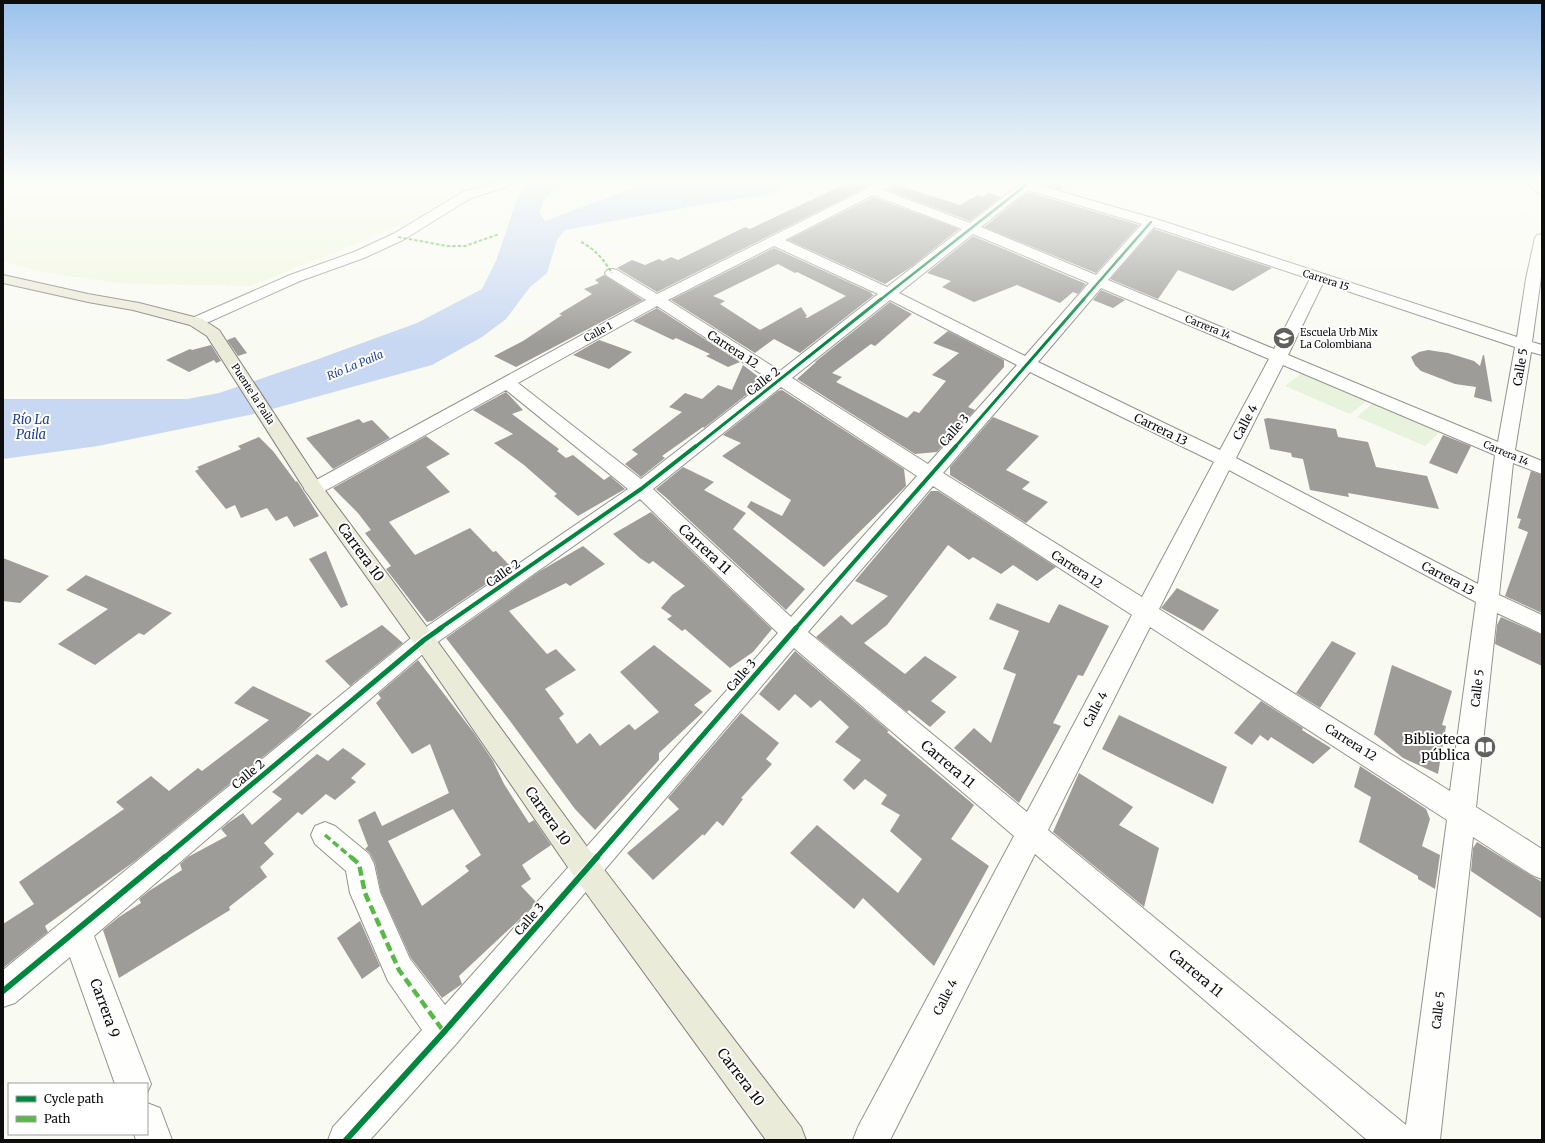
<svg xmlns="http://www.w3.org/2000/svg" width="1545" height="1143" viewBox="0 0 1545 1143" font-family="Merriweather,serif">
	<rect width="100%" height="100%" fill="#f9faf2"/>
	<path fill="#f1f6df" d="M3 183H495L353 245 250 286 129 284 75 277 30 269 3 261Z"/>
	<path fill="#e7f3dd" d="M1302 373 1367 401 1350 414 1285 386Z
		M1374 402 1441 431 1425 446 1357 417Z"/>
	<path fill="#c9d8f2" d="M533 183H566L554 189 543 200 540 213 545 221 631 189 638 183H792L772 194 694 206 565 230 557 240 547 273 530 287 506 319 482 337 432 365 254 414 98 446 3 459V399H187L219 393 310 362 417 323 482 289 496 261 518 196Z"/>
	<path fill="#9d9c98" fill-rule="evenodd" d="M847 183H875L657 292 617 268 632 260 645 265 659 259 663 261 671 257 678 260 745 227 750 229Z
		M891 183 960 205 978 195 982 197 989 193 1001 197 970 221 887 190 890 187Z
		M1040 183H1060L1063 191 1038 184Z
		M1028 192 1139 225 1096 273 984 227Z
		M873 197 959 229 911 267 885 284 788 240Z
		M1154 229 1272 268 1233 291 1178 270 1158 299 1110 279Z
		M973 236 1086 284 1078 294 1073 292 1060 303 1017 285 974 302 942 287 951 281 927 273Z
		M774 248 872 293 871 294 874 295 800 353 774 339 755 353 671 300ZM778 264 795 273 797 272 846 296 807 318 805 317 807 316 801 307 760 330 720 304 725 301 713 296Z
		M604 275 643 300 516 367 494 356 523 341 562 315 559 314 592 294 584 289 599 283 595 280Z
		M1101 290 1125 300 1113 308 1093 300Z
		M890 302 912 314 875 346 871 344 832 373 842 377 836 382 907 418 914 411 919 413 946 381 932 375 959 353 933 343 948 331 1004 360V367L968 407 975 410 937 452 915 454 797 379 816 362H815Z
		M657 308 740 362 728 367 706 356 710 354 676 338 673 340 633 321Z
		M235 337 247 353 238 356 227 340Z
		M599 340 616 346 632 352 609 369 573 355Z
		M211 345 221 361 216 363 214 360 189 372 166 360 190 349 192 350Z
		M1428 350 1448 353 1474 361 1480 366 1483 355H1484L1492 402 1474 397 1476 387 1455 384 1421 371 1415 365 1411 357 1419 352Z
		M743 365 764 381 704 428 703 427 662 456 665 458 641 477 625 464 638 454 632 450 682 412 669 407 685 393 702 399 718 385 732 390Z
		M782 390 904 469 906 486 824 567 747 507 751 501 782 516 791 500 722 456 741 443 723 435 778 391Z
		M506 392 523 410 512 414 559 449 557 451 566 458 573 455 604 480 610 476 625 489 578 516 554 496 557 494 524 465 494 443 513 434 473 410Z
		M993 417 1039 436 1006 470 1030 482 1022 489 1048 502 1026 523 950 475V467Z
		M1268 418 1336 429 1338 437 1368 442 1376 467 1427 476 1439 509 1348 493 1349 497 1310 490 1303 459 1292 457 1291 453 1270 449 1264 419Z
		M359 419 363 423 372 420 390 438 333 469 306 438Z
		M1443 435 1471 446 1457 474 1429 463Z
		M426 436 450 454 426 467 450 492 389 522 415 555 470 528 493 552 496 551 511 567 432 621 427 622 386 569 391 566 365 533 371 530 358 513 333 488Z
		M259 437 273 451 296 482 297 481 319 516 294 527 287 516 276 521 267 508 241 518 235 505 226 509 195 471 199 469 197 467 241 449 238 446Z
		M683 467 714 482 704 490 746 513 733 529 805 589 786 610 670 502H671L656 489Z
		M1531 471 1542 475V613L1505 596 1528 532 1518 528 1521 519 1517 518Z
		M931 491H938L1056 567 1037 581 1013 565 1001 574 973 557 969 560 948 545 887 625 864 643 905 674 925 656 957 677 931 701 946 712 930 727 909 710 907 712 816 637 841 615 852 625 888 596 855 581Z
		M651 512 772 629 753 652 730 668 685 629 682 631 667 619 672 616 661 608 672 595 685 586 653 561 649 564 640 558 613 534Z
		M583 546 605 564 570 586 566 583 509 611 547 654 556 649 576 670 545 689 564 714 559 718 577 744 590 733 600 746 629 724 635 730 659 712 620 672 654 645 712 691 694 705 703 712 659 753V760L595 830 575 809 507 717 446 638 540 571Z
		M326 551 348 605 341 608 309 559Z
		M3 558 49 576 20 603 3 601Z
		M86 575 134 596 172 613 144 635 139 633 95 665 58 644 108 609 66 590Z
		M1177 588 1219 610 1203 631 1161 608Z
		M997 603 1049 623 1059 604 1109 626 1083 676 1078 675 1053 723 1061 726 1019 803 954 748 974 728 991 743 1016 674 1003 669 1019 631 989 619Z
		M1501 617 1542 635V666L1495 644 1497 625Z
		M382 625 403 643 350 686 325 661Z
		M1332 641 1356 653 1320 708 1296 693Z
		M795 651 889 731 887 732 974 805 951 839 989 866 934 966 863 898 854 909 790 853 817 825 898 893 922 859 890 831 900 815 881 804 887 795 865 779 854 790 843 780 861 760 835 742 849 727 820 700 811 708 795 694 779 711 759 694Z
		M418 660 474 733 493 761 504 784 529 823 534 820 551 845 522 865 531 879 521 886 536 902 520 919 459 976 462 984 442 998 411 958 381 892 375 863 370 853 365 849 368 846 358 820 375 811 382 826 449 793 430 744 412 754 376 703 381 698 378 694ZM453 809 481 855 465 866 469 871 422 906 388 841Z
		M1392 665 1452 691 1442 725 1446 726 1438 774 1403 758 1374 734Z
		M253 686 312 714 296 730 135 861 45 926 48 932 3 968V924L34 904 19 882 124 809 116 802 151 776 169 791 198 768 202 771 269 720 234 703Z
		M1261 701 1303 728 1302 730 1331 748 1313 764 1271 737 1268 741 1260 735 1252 745 1234 733Z
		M741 713 779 743 766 759 772 764 741 798 743 799 723 826 717 821 704 836 703 834 653 880 627 853 679 809 668 798Z
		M1119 715 1227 767 1213 804 1102 749Z
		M343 748 366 764 351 778 356 782 335 800 326 794 302 815 298 812 264 843 274 854 260 867 267 877 229 907 230 910 119 978 103 930 119 917 141 903 139 899 149 891 182 870 180 864 188 857 227 836 221 829 228 823 243 813 252 825 282 799 272 792 317 754 328 761Z
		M1360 766 1426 809 1430 819 1422 846 1440 855 1435 889 1418 879V876L1359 842 1371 797 1354 787Z
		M1079 773 1133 807 1119 825 1159 848 1144 907 1053 832Z
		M1477 842 1542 882V919L1471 871 1473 848Z
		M360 921 380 966 362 979 337 938Z"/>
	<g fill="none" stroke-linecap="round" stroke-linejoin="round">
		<g stroke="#939490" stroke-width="2">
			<path id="street" d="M493 183H511L509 186 471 198 403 240 364 258 300 281 202 325 196 327 190 325 188 322 190 319 290 275 354 252 393 234 463 192Z
				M878 183H890L889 187 883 190 970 223 1017 186 1012 183H1031L1156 219 1517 337 1526 279 1535 238 1537 235 1542 234V270L1532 342 1542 345V355L1531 352 1515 450 1542 461V474L1513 463 1499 595 1542 615V634L1497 613 1476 807 1542 849V879L1532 875 1473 837 1440 1140H1367L1035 854 890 1140H853L858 1127 1014 836 794 648 456 1044 370 1140H328L333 1127 422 1030 388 981 350 893 346 871 315 844 311 835 315 826 325 822 335 826 369 854 374 864 380 892 410 959 445 1005 778 633 640 499 432 646 94 936 151 1084 147 1093V1084H115L70 957 15 1003 3 1007V970L416 634 628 489 506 390 321 493 314 495 307 493 304 489 307 485 646 300 607 276 605 273 607 270 612 269 617 270 657 294ZM1028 190 1142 224 1096 275 981 227ZM873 195 962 229 887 287 785 240ZM1154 227 1310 279 1274 349 1108 280ZM973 234 1089 283 1025 356 899 293ZM774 246 878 294 780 371 668 300ZM1323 283 1515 347 1498 442 1288 355ZM1101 288 1269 359 1220 450 1038 362ZM890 300 1017 365 928 464 792 378ZM657 306 769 379 641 479 518 383ZM1283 365 1495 455 1478 584 1236 458ZM1030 372 1214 462 1142 597 943 473ZM781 387 917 476 791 617 653 489ZM1229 470 1476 602 1450 791 1159 609ZM933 486 1132 615 1027 812 808 632ZM1150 627 1447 820 1406 1125 1048 830Z
				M1529 183H1542V194L1538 193Z
				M147 1103 160 1108 172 1140H136L134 1134H147Z"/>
		</g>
		<g stroke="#81817d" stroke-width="2">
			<path id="primary" d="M3 275 88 294 139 303 202 319 219 330 321 485 432 634 596 859 801 1127 806 1140H766L576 879 416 646 307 493 207 336 190 325 133 310 88 302 3 283Z"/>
		</g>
		<use href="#street" fill="#fefefd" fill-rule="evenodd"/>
		<use href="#primary" fill="#eaebd9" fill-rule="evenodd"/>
		<path stroke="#58b947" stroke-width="2" stroke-dasharray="3.5 2" stroke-linecap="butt" d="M398 237 447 246H465L499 234
			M581 242C595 249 604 260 612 273"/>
		<path stroke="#58b947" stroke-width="3.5" stroke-dasharray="7 3.5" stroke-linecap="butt" d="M325 835 352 858"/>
		<path stroke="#58b947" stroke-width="4.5" stroke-dasharray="9 4.5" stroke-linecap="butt" d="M351 857 359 864 365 893 399 970 444 1032"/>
		<g stroke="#fff" stroke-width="4">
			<path id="cycleway-far4" d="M880 300 1026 185
				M1083 300 1151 222"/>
		</g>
		<g stroke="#fff" stroke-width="5">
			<path id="cycleway-far3" d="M695 447 881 299
				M955 447 1084 299"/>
		</g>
		<g stroke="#fff" stroke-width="6">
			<path id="cycleway-far2" d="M439 629 641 489 696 446
				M795 629 956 446"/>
		</g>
		<g stroke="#fff" stroke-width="8">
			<path id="cycleway-far1" d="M164 858 424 640 441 628
				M596 858 796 628"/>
		</g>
		<g stroke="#fff" stroke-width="8">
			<path id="cycleway" d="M3 991 165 857
				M346 1140 444 1032 597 857"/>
		</g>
		<use href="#cycleway-far4" stroke="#00873e" stroke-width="2.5"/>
		<use href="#cycleway-far3" stroke="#00873e" stroke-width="3"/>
		<use href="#cycleway-far2" stroke="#00873e" stroke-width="4"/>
		<use href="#cycleway-far1" stroke="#00873e" stroke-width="5"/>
		<use href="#cycleway" stroke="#00873e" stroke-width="6"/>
	</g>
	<linearGradient id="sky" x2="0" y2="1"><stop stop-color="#9bc2ec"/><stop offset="0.53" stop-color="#fcfdf9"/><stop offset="1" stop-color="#fcfdf9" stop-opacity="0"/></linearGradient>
	<rect width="1545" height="343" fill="url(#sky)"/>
	<defs>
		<g id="school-disc" transform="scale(1.15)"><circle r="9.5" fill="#60605d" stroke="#fff"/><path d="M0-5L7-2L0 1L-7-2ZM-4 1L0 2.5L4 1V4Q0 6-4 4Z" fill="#fff"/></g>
		<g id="library-disc" transform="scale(1.15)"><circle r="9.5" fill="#60605d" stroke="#fff"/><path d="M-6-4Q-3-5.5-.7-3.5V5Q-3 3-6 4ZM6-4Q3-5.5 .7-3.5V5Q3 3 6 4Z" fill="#fff"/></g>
	</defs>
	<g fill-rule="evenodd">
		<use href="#school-disc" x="1284" y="338"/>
		<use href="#library-disc" x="1485" y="747"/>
	</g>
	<g text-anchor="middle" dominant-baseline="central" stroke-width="4" stroke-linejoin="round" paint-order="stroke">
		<g font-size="10" fill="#0d0d0d" stroke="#fff">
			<text transform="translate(1326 280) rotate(18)">Carrera 15</text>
			<text transform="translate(1208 327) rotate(22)">Carrera 14</text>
			<text transform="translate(598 332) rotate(-28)">Calle 1</text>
			<text transform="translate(253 394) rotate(57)">Puente la Paila</text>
			<text transform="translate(1506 453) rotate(23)">Carrera 14</text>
		</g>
		<g font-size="10" fill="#0d0d0d" stroke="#fff" text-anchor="start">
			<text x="1300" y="332">Escuela Urb Mix<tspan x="1300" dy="12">La Colombiana</tspan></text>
		</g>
		<g font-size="11" font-style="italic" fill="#1e3f97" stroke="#fff">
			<text transform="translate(355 365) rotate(-23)">Río La Paila</text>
		</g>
		<g font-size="12" fill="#0d0d0d" stroke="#fff">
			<text transform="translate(733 349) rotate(33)">Carrera 12</text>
			<text transform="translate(1520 367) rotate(-80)">Calle 5</text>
			<text transform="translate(763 381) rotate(-38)">Calle 2</text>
			<text transform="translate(1245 422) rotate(-62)">Calle 4</text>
			<text transform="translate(1161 429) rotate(26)">Carrera 13</text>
			<text transform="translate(954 430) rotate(-49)">Calle 3</text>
			<text transform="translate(1077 569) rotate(33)">Carrera 12</text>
			<text transform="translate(503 573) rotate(-35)">Calle 2</text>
			<text transform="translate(1448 578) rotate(28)">Carrera 13</text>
			<text transform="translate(741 675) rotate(-49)">Calle 3</text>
			<text transform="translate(1477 688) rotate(-83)">Calle 5</text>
			<text transform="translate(1095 709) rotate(-62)">Calle 4</text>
			<text transform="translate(1351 742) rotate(32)">Carrera 12</text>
			<text transform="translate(248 774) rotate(-40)">Calle 2</text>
			<text transform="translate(529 919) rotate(-49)">Calle 3</text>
			<text transform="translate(945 997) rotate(-63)">Calle 4</text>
			<text transform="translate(1438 1010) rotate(-83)">Calle 5</text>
		</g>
		<g font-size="13" font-style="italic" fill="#1e3f97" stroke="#fff">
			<text x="31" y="419">Río La<tspan x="31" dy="15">Paila</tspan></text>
		</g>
		<g font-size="14" fill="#0d0d0d" stroke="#fff">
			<text transform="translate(705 549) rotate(43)">Carrera 11</text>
			<text transform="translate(361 552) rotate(54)">Carrera 10</text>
			<text transform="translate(948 764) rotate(40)">Carrera 11</text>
			<text transform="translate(548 816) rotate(55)">Carrera 10</text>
			<text transform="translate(1196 973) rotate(40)">Carrera 11</text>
			<text transform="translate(105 1008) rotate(70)">Carrera 9</text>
			<text transform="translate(741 1077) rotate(53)">Carrera 10</text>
		</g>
		<g font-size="14" fill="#0d0d0d" stroke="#fff" text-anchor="end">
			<text x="1470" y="739">Biblioteca<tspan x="1470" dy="16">pública</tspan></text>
		</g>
	</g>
	<rect width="1545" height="1143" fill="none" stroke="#0d0d0d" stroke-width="8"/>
	<rect x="8" y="1083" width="140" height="52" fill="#ffffff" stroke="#9e9e9e"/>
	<rect x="16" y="1096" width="20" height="6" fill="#00873e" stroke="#9e9e9e"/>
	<text x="44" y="1103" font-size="12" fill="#0d0d0d">Cycle path</text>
	<rect x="16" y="1116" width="20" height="6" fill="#58b947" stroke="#9e9e9e"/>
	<text x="44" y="1123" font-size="12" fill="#0d0d0d">Path</text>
</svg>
